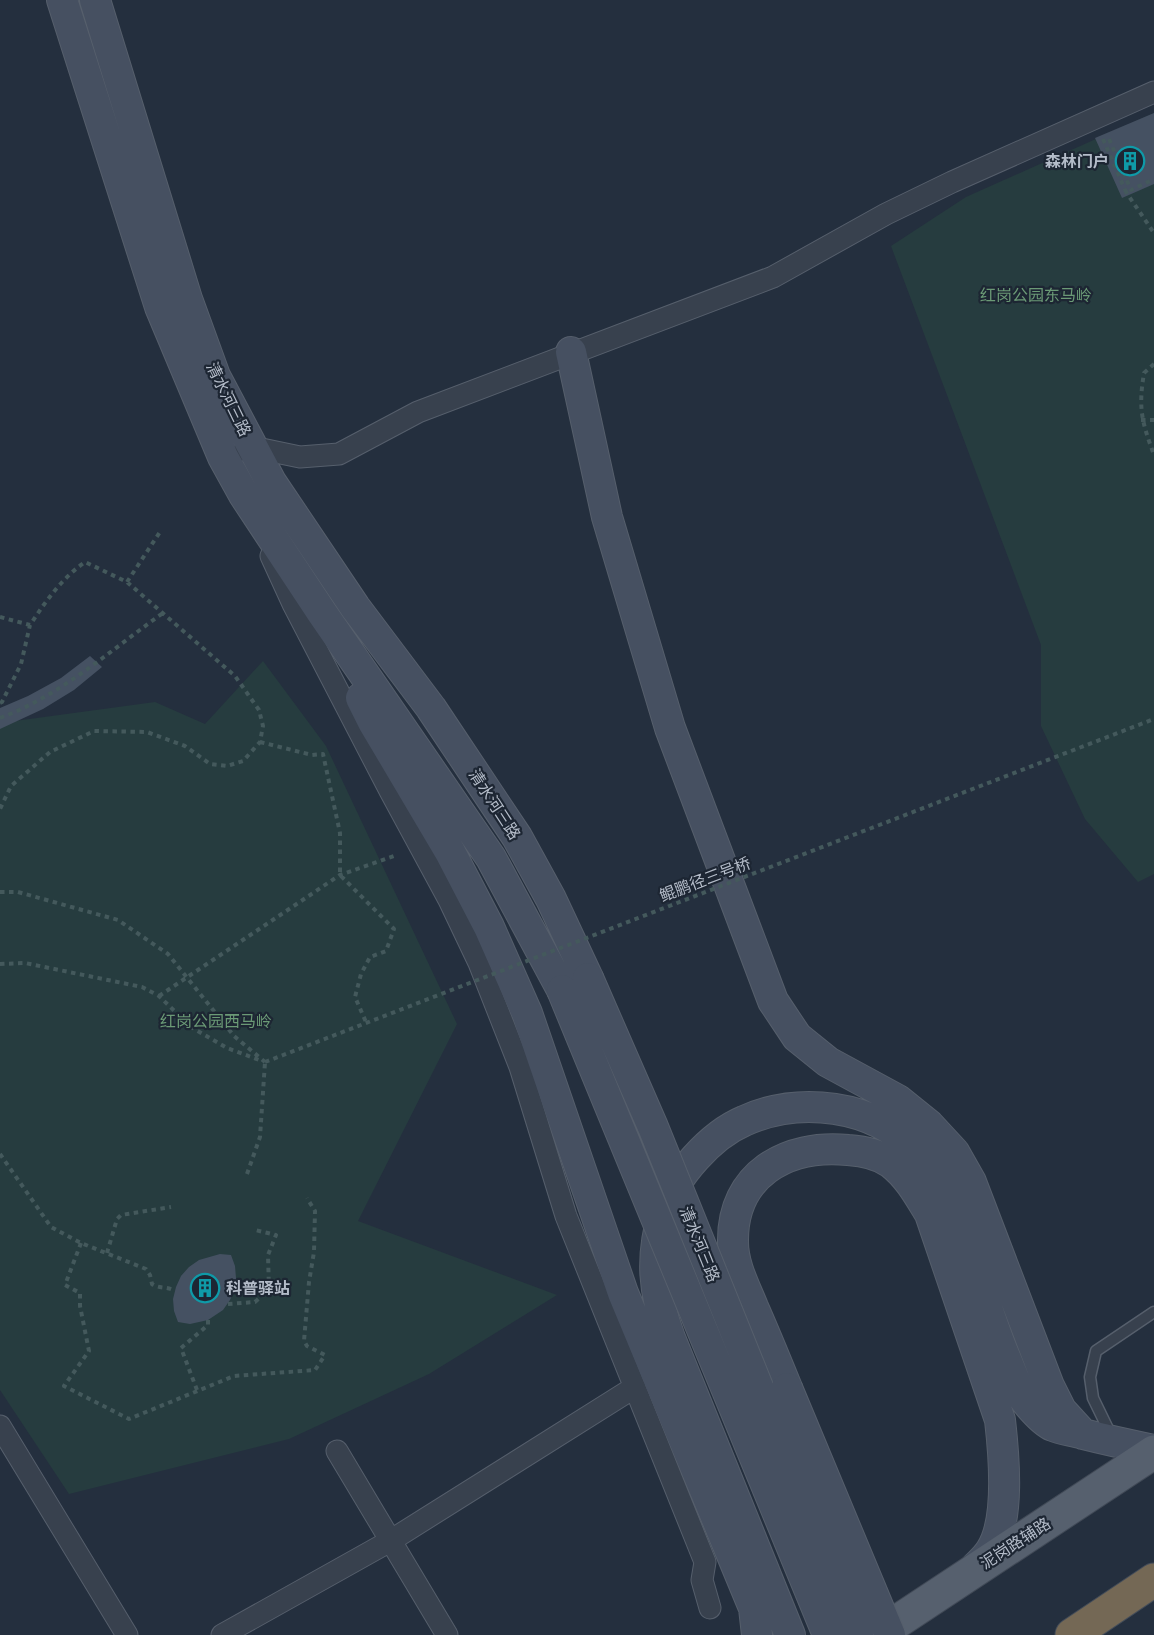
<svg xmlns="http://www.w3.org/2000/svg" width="1154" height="1635" viewBox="0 0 1154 1635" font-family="Inter,'Noto Sans SC',sans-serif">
	<rect width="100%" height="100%" fill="#242f3e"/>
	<path fill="#263c3f" d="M1154 113V874L1138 882 1085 819 1041 726V645L891 246 966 197Z
		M263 661 326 746 457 1024 358 1221 557 1295 429 1374 289 1439 69 1494 0 1390V723L155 702 205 724Z"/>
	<path fill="#455162" d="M1154 113V184L1122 198 1095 138Z
		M90 656 102 667 74 690 43 709 0 729V708L28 696 61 678Z
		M220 1254 231 1255 235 1266 236 1278 235 1289 230 1300 223 1310 208 1320 190 1324 178 1322 174 1311 173 1299 176 1287 181 1276 189 1267 199 1260Z"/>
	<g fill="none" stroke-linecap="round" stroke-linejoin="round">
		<g stroke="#565f6c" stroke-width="13">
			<path id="lane" d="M1111 1435 1093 1398 1090 1377 1096 1351 1154 1312"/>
		</g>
		<g stroke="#565f6c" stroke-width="23">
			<path id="street" d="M244 450 252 447 300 457 339 454 418 412 773 277 886 214 952 182 1154 92
				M271 556 293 604 390 791 449 900 479 963 520 1067 566 1216 705 1562 702 1580 710 1608
				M0 1426 127 1635
				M337 1451 447 1635
				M222 1635 390 1541 635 1387"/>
		</g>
		<g stroke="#565f6c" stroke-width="32">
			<path id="secondary" d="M62 0 160 307 223 457 244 495 322 613 491 858 562 990
				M95 0 187 299 215 376 271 482 355 607 431 708 517 837 551 899 588 978
				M571 352 607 517 670 728 773 1001 797 1037 828 1062 898 1100 929 1125 954 1152 971 1182 1049 1386 1061 1410 1082 1433
				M361 698 373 722 450 852 489 927 527 1013 623 1293 754 1608 757 1635
				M787 1388C776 1361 765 1334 753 1307 745 1287 733 1265 733 1242 732 1174 787 1144 848 1150 862 1151 880 1155 891 1163 909 1177 919 1196 930 1214L1000 1420C1004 1455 1010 1520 991 1550 987 1557 980 1563 975 1568
				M790 1635 670 1338C653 1292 650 1257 664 1210 674 1176 711 1135 744 1121 799 1096 873 1104 916 1150 963 1202 977 1292 1005 1357 1012 1373 1017 1391 1029 1405 1035 1412 1045 1423 1053 1426 1062 1430 1074 1431 1083 1434 1107 1440 1130 1445 1154 1450"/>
		</g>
		<g stroke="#414a57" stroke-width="35">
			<path id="primary" d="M877 1635 1154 1452"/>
		</g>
		<g stroke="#434c59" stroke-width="35">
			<path id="highway" d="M1072 1635 1154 1580"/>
		</g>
		<path stroke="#44595c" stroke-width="4" stroke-dasharray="4.5 4.5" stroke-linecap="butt" d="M1103 139 1126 192
			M1109 139 1131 190 1154 179
			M1128 191 1126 192 1154 233
			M1154 364 1144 373C1138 409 1142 422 1154 455
			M1141 420H1154
			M127 582 160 532
			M0 617 30 625C46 601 61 579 85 562L127 582 235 676 259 710 263 726 260 742 243 761 227 766 210 764 185 746 147 732 94 731 50 752 11 786 0 809
			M0 703 2 702 21 664 30 625
			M0 718C60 696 111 650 163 613
			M260 742 312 755 323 754 340 833V875L394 929 386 951 370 957 361 974 355 997 366 1022
			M0 892H18L118 920 168 954 234 1036 265 1062
			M0 964 25 963 142 987 159 996 191 1027 227 1048 262 1061
			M159 996 340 875 397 855
			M0 1154 51 1227 81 1243 146 1269 150 1275 152 1284C159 1289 167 1286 175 1291
			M247 1174 260 1137 265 1062
			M81 1243 65 1285 80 1293V1306L89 1351 64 1386 129 1419 234 1376 315 1370 325 1355 307 1346 304 1341 309 1282 314 1252 315 1211 307 1198
			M107 1253 117 1219 121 1215 171 1207
			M228 1304 255 1302 269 1289 268 1255 276 1235 255 1230
			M197 1390 181 1348 208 1325V1320"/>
		<use href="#lane" stroke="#38414e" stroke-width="10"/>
		<use href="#street" stroke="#38414e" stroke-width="21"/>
		<use href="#secondary" stroke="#465061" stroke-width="30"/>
		<use href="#primary" stroke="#56606e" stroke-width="33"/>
		<use href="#highway" stroke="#746855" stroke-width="33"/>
		<g stroke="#565f6c" stroke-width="32" stroke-linecap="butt">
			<path id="secondary-bridge" d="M588 978 653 1127 858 1635
				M562 990 828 1635
				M787 1388 890 1635"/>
		</g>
		<path stroke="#44595c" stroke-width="4" stroke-dasharray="4.5 4.5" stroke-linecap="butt" d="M265 1062 1154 719"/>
		<use href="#secondary-bridge" stroke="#465061" stroke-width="30"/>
	</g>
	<defs>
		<g id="building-ring" transform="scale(1.5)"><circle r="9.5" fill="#1d2633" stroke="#0f9aa8" stroke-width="1.5"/><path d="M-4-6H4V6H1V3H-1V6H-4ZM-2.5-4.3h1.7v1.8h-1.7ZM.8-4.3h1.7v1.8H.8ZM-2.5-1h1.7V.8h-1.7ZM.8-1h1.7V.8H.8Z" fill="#0f9aa8"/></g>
	</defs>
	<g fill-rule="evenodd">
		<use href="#building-ring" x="1130" y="161"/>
		<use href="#building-ring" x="205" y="1288"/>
	</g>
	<g text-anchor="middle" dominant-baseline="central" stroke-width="4.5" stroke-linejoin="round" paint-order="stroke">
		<g font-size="16" font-weight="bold" fill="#b4bcc9" stroke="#1d2633" text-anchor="end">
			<text x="1109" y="161">森林门户</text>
			<text x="226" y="1288" text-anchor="start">科普驿站</text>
		</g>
		<g font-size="16" fill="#6b9a76" stroke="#1d2633">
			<text x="1036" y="295">红岗公园东马岭</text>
			<text x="216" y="1021">红岗公园西马岭</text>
		</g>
		<g font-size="16" fill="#b4bcc9" stroke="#1d2633">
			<text transform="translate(229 399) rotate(64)">清水河三路</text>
			<text transform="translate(495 804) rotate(57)">清水河三路</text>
			<text transform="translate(705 879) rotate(-21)">鲲鹏径三号桥</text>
			<text transform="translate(700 1244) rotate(68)">清水河三路</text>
			<text transform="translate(1015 1543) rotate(-33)">泥岗路辅路</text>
		</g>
	</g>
</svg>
